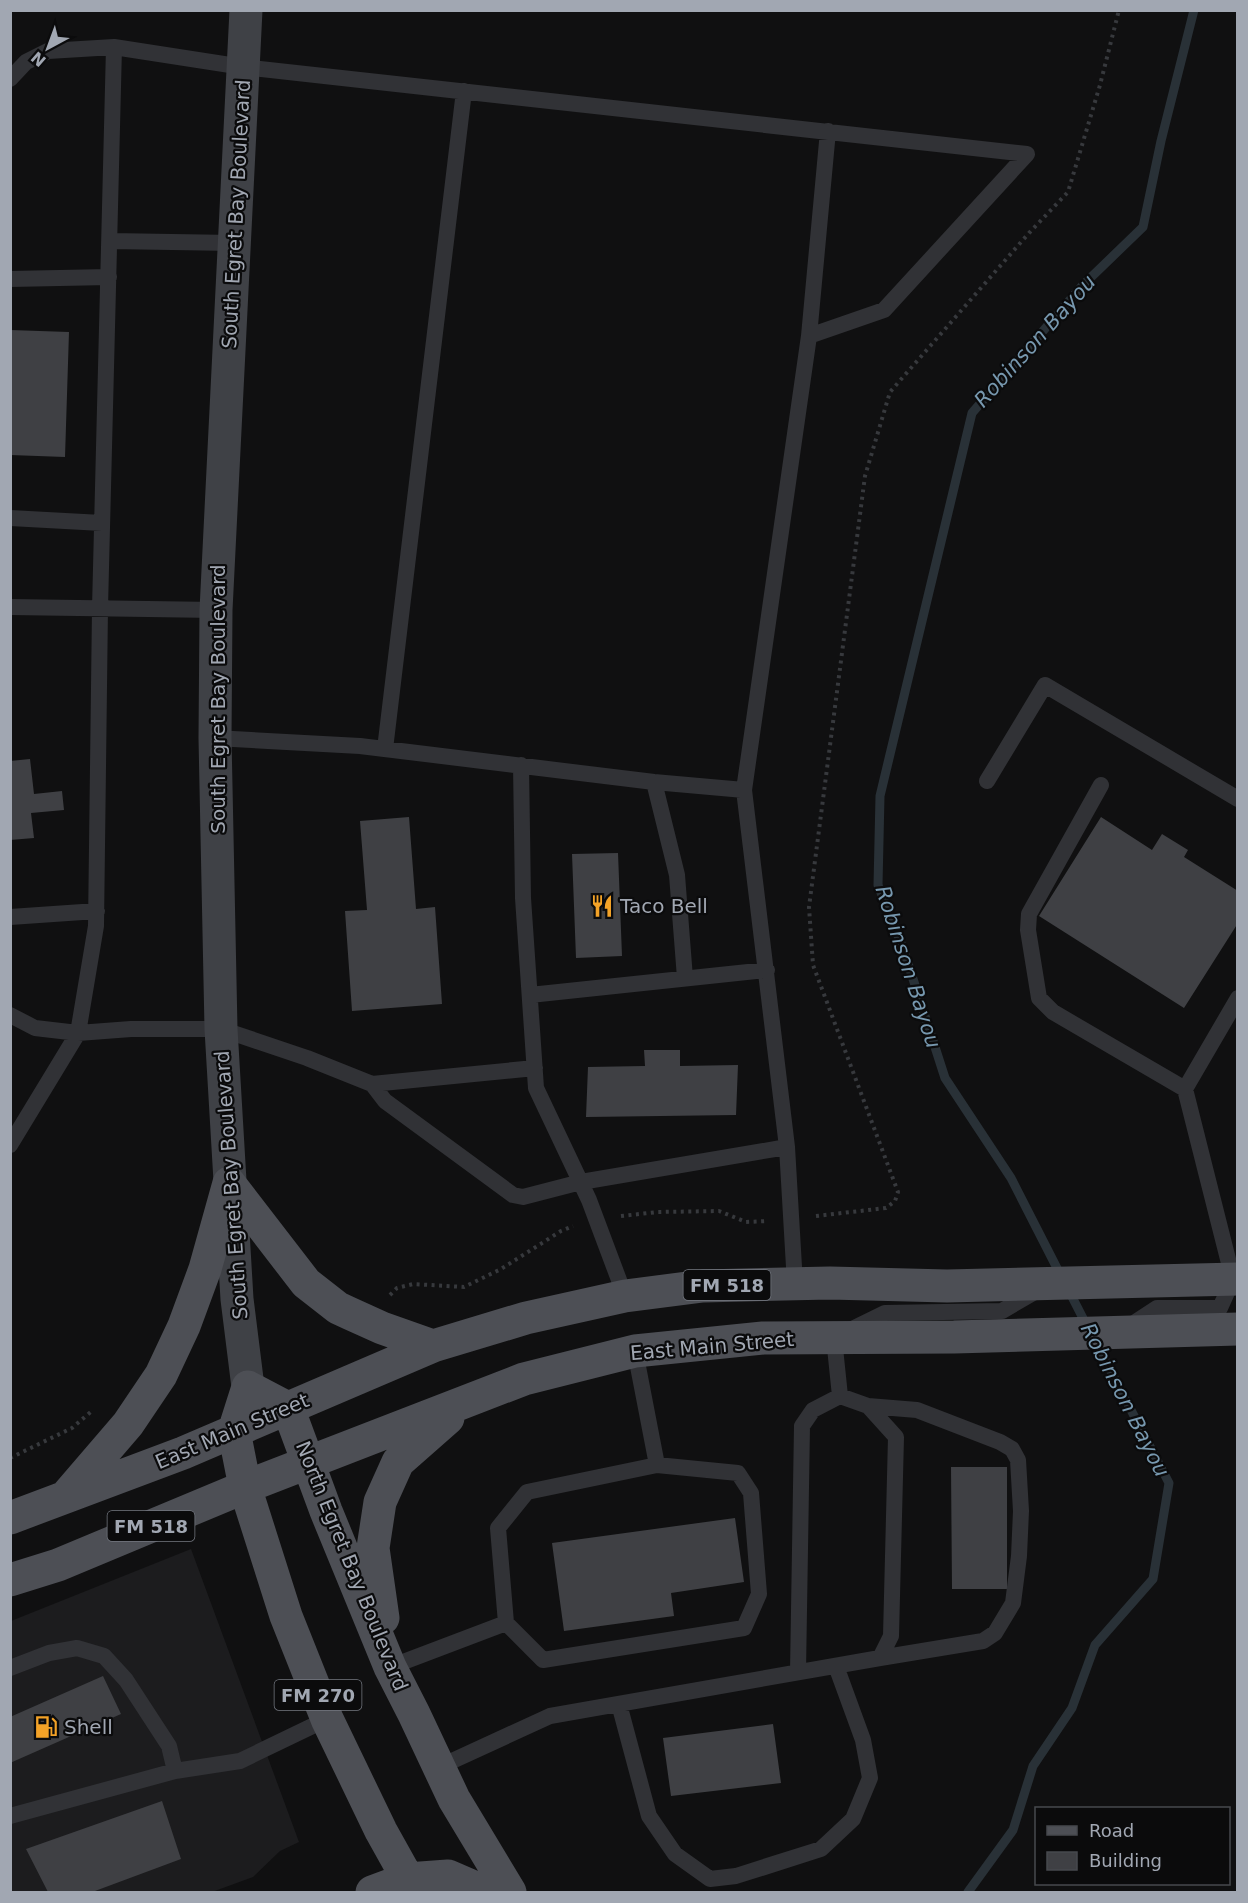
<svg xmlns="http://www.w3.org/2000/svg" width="1248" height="1903" viewBox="0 0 1248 1903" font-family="'DejaVu Sans',sans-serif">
	<rect width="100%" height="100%" fill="#101011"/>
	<path fill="#1c1c1e" d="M191 1549 299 1842 280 1851 253 1877 212 1892H11V1621Z"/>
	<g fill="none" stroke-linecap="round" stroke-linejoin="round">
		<path stroke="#293137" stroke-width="9" d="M1061 1276 1011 1178 945 1078 904 951 878 885 880 796 972 413 1082 286 1143 227 1161 141 1194 10
			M1069 1291 1087 1326
			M968 1892 1013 1830 1033 1766 1072 1708 1095 1645 1153 1579 1169 1483 1094 1339"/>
	</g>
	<path fill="#3f4044" d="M10 330 69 332 65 457 10 455Z
		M30 759 34 794 62 791 64 810 31 813 34 838 10 840V761Z
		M409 817 416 909 435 907 442 1004 352 1011 345 911 367 910 360 821Z
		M1101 817 1152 850 1162 834 1188 850 1184 857 1238 891V923L1184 1008 1039 916Z
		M618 853 622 956 576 958 572 854Z
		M644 1050H680V1066L738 1065 736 1115 586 1117 588 1067 645 1066Z
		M951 1467H1007V1589H952Z
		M735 1518 744 1582 671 1593 674 1616 564 1631 552 1543Z
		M103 1676 121 1714 10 1763V1717Z
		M773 1724 781 1783 671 1796 663 1738Z
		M162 1801 181 1859 95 1891 48 1892 26 1849Z"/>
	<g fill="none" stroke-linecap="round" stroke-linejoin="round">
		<path stroke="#37393d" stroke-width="4" stroke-dasharray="3 4.5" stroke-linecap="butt" d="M621 1216 658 1212 719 1211 746 1222 767 1221
			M816 1216 886 1208 895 1201 898 1192 813 965 809 907 865 476 890 392 1029 233 1068 192 1100 85 1119 10
			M390 1295 397 1288 413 1284 464 1287 501 1269 561 1231 573 1226
			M10 1458 72 1428 93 1410"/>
		<path stroke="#313236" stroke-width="16" d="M10 79 26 62 48 51 114 47 243 67 1027 154 884 310 809 336 744 790
			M110 241 234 243
			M10 279 109 277
			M809 336 828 131
			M10 518 102 523
			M10 607 216 610
			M215 738 360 746 654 782 744 790 787 1147 795 1284
			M385 749 464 91
			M521 765 523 898 536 1088 589 1200 625 1296
			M987 781 1045 685 1238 799
			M654 782 677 875 685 978
			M1101 785 1029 914 1028 930 1039 998 1053 1012 1185 1089
			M10 917 97 911
			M530 995 767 970
			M10 1015 35 1028 78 1033 131 1029H221L307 1058 372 1084 535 1068
			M372 1084 385 1101 513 1195 523 1197 581 1182 787 1147
			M10 1145 78 1033 96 926 100 608 114 47
			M1128 1327 1157 1308H1220L1233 1279 1185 1089 1238 998
			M635 1351 657 1465 527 1492 498 1528 506 1623 543 1660 744 1628 759 1594 751 1493 738 1473 657 1465
			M840 1396 834 1338 885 1313 1002 1311 1038 1290
			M390 1667 506 1623
			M10 1668 49 1653 77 1648 104 1656 126 1680 169 1746 175 1771 240 1761 327 1719
			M798 1672 802 1426 813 1410 840 1396 868 1406 917 1410 1000 1442 1012 1449 1018 1460 1021 1511 1019 1556 1013 1603 995 1633 983 1641 880 1658
			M619 1704 649 1816 675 1854 710 1879 736 1876 821 1849 853 1819 870 1778 863 1740 836 1666
			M439 1767 550 1716 880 1658 891 1636 896 1437 868 1406
			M10 1816 175 1771"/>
		<path stroke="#3f4146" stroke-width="33" d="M246 10 216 610 215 738 221 1029 237 1299 248 1387"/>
		<path stroke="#4d4f55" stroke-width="33" d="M229 1183 306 1283 338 1308 351 1314 382 1328 433 1346
			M67 1495 128 1424 161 1375 184 1326 205 1269 229 1183
			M10 1518 183 1453 433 1346 526 1318 625 1296 703 1286 830 1283 947 1286 1238 1279
			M10 1580 58 1565 245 1487 524 1379 635 1351 763 1338 954 1337 1238 1329
			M383 1618 373 1548 380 1502 398 1462 448 1418
			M372 1892 407 1879 448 1876 485 1892
			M415 1892 381 1831 327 1719 286 1616 245 1487 234 1431 248 1387 288 1408 326 1511 390 1667 414 1714 454 1799 510 1892"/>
	</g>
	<defs>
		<g id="restaurant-bare" transform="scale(1.8)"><path d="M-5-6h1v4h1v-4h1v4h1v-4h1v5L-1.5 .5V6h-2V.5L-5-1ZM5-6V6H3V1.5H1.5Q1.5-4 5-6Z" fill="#f3a227" stroke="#0b0b0c" stroke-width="2.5" paint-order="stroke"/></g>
		<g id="fuel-bare" transform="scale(1.8)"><path d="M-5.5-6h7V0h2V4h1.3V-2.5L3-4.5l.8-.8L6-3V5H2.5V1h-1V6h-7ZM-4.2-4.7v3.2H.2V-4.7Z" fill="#f3a227" stroke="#0b0b0c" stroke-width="2.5" paint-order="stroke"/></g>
	</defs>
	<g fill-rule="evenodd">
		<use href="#restaurant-bare" x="602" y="906"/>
		<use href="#fuel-bare" x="46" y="1727"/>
	</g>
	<g text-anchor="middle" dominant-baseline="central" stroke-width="4.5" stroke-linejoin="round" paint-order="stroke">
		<g fill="#0b0b0c" stroke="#747880" stroke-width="1.5">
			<rect x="683.5" y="1270" width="87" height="30" rx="4.5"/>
			<rect x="107.5" y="1511" width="87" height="30" rx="4.5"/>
			<rect x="274.5" y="1680" width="87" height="30" rx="4.5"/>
		</g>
		<g font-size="18" font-weight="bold" fill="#a1a7b2">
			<text x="727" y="1285">FM 518</text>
			<text x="151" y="1526">FM 518</text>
			<text x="318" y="1695">FM 270</text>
		</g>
		<g font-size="20" fill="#a1a7b2" stroke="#0b0b0c">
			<text transform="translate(236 214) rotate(-87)">South Egret Bay Boulevard</text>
			<text transform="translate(218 699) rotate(-90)">South Egret Bay Boulevard</text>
			<text transform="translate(231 1185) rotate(-94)">South Egret Bay Boulevard</text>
			<text transform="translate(712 1346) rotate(-5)">East Main Street</text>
			<text transform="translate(232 1431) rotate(-23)">East Main Street</text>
			<text transform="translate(352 1566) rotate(68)">North Egret Bay Boulevard</text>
		</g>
		<g font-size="20" fill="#a1a7b2" stroke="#0b0b0c" text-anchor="start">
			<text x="620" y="906">Taco Bell</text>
			<text x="64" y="1727">Shell</text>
		</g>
		<g font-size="21" font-style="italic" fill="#7798af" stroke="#0b0b0c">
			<text transform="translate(1035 341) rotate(-48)">Robinson Bayou</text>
			<text transform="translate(908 967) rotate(72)">Robinson Bayou</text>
			<text transform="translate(1125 1400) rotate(63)">Robinson Bayou</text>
		</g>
	</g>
	<rect width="1248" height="1903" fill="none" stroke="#a1a7b2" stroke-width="24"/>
	<rect x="1035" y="1807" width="195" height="78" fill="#0b0b0c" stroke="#47494e" stroke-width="1.5"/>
	<rect x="1047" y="1826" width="30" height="9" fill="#4d4f55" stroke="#47494e" stroke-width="1.5"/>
	<text x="1089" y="1837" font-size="18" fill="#a1a7b2">Road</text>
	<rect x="1047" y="1852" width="30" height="18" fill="#3f4044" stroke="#47494e" stroke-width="1.5"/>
	<text x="1089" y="1867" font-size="18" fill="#a1a7b2">Building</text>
	<g transform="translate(48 48) rotate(221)" stroke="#0b0b0c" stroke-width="4.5" paint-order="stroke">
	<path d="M0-4.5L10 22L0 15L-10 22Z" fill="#a1a7b2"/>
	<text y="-9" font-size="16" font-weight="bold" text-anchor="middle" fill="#a1a7b2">N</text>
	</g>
</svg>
